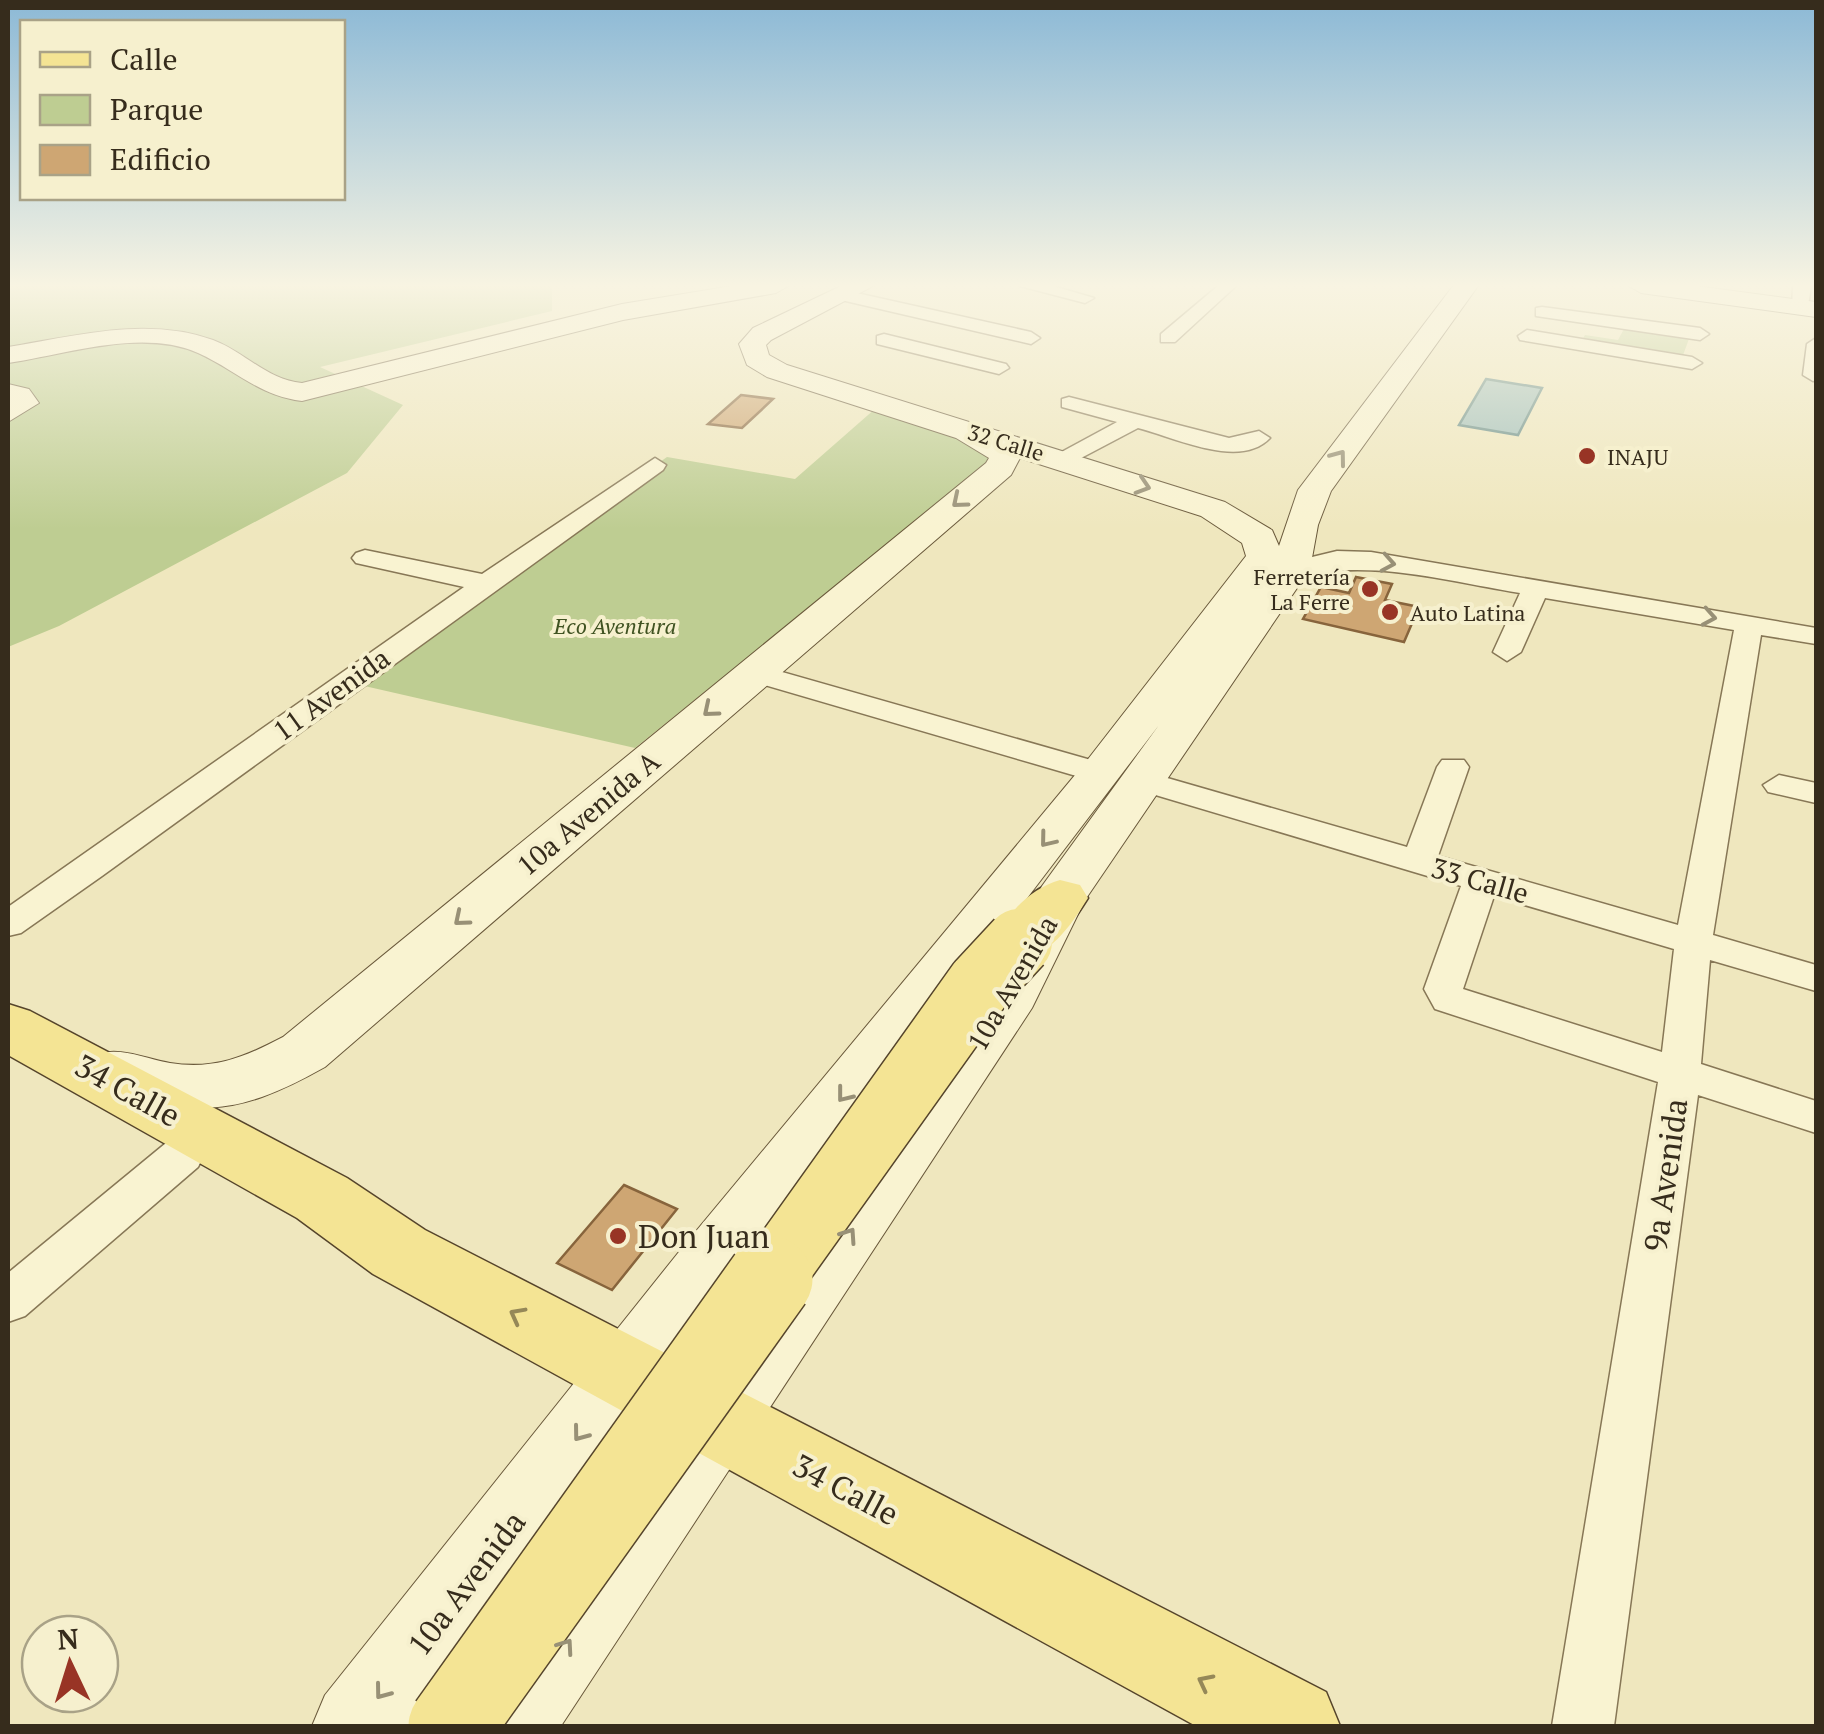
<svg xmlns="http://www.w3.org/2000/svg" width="1824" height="1734" viewBox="0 0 1824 1734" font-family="'PT Serif',serif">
	<rect width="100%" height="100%" fill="#efe7be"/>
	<path fill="#becd92" d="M8 286H552V311L320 367 403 405 347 473 59 626 8 647Z
		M1625 327 1690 336 1682 358 1581 342 1585 335 1618 340Z
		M876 408 998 455 635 748 347 682 667 457 795 479Z"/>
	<path fill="#a2c0bb" stroke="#698e8a" stroke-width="2.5" d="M1486 379 1542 388 1518 435 1459 425Z"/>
	<path fill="#cea673" stroke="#87643c" stroke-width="2.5" d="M741 395 773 399 742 428 708 424Z
		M1356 577 1392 584 1385 600 1419 607 1404 642 1303 619 1321 587 1349 593Z
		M624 1185 677 1209 612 1290 557 1263Z"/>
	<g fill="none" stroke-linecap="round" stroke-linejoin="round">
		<g stroke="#877756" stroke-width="3">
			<path id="street" d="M1020 286H1053L1094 298 1085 303Z
				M1218 286H1236L1175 342H1161V334Z
				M1793 286H1811L1807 312 1792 308Z
				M843 290 1031 332 1040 338 1031 344 837 299 834 295Z
				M1542 307 1700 328 1709 334 1700 340 1536 316V308Z
				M1527 330 1692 357 1702 363 1692 369 1520 340 1518 336Z
				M884 334 1006 364 1009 368 999 374 877 344V336Z
				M1816 338V380L1813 381 1803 375 1807 344Z
				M1069 397 1229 438 1259 431 1270 438C1240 470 1174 437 1138 428L1064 467 1056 465V455L1117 422 1062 407V399Z
				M655 458 666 465 663 470 102 876 21 933 8 936V907L464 587 356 563 352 558 356 553 365 550 482 574Z
				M1337 551 1371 552 1816 628V644L1761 635 1713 935 1816 965V991L1710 960 1701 1064 1816 1101V1133L1698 1095 1614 1726H1552L1658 1082 1435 1009 1424 989 1461 886 1132 788 1127 781 1143 771 1407 847 1437 767 1442 760H1464L1469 767 1438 856 1678 925 1734 630 1545 598 1521 652 1507 661 1493 652 1520 593C1440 580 1373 559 1292 577L1279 569 1283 564ZM1494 896 1674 949 1662 1052 1463 989Z
				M754 664 1112 766 1117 773 1112 780H1090L744 679 739 673 744 667Z
				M1779 775 1816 783V803L1768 792 1763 785Z
				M182 1138 198 1143 204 1155 198 1167 25 1316 8 1322V1273L166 1143Z"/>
		</g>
		<g stroke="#69583a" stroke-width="2">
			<path id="secondary" d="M732 286H788L776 293 623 320 302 401C259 396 236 370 198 353 141 328 66 355 8 363V347C75 336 147 316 213 340 245 352 267 380 302 383L622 304Z
				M841 286H873L771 340 766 345 769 355 787 365 1225 502 1272 530 1279 546 1298 490 1453 286H1478L1331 491 1318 525 1310 569 1085 900 1032 1008 561 1726H466L479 1695 989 985 1042 886 1159 725 730 1288 409 1726H312L325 1695 682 1248 1085 763 1246 556 1242 543 1201 516 1020 458 1011 475 325 1067C231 1120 193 1116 93 1085L85 1070 93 1055C121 1046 142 1058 170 1063 214 1070 245 1057 283 1037L986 463 989 458 956 438 767 377 747 365 739 344 753 328Z
				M1629 286H1696L1816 302V317L1641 293Z
				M8 384 29 389 39 403 8 422Z"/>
		</g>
		<g stroke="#55442b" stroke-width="3">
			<path id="primary" d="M1060 880 1080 885 1088 898C1066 933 1042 968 998 956L990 942C1006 916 1030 888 1060 880Z
				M8 1004 30 1011 347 1178 425 1230 1326 1692 1340 1726H1196L373 1274 297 1218 8 1055Z"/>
		</g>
		<use href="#street" fill="#f9f3d1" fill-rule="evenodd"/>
		<use href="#secondary" fill="#f9f3d1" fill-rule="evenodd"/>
		<use href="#primary" fill="#f4e494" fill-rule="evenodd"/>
		<g stroke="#55442b" stroke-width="69" stroke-linecap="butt">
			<path id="primary-bridge-far1" d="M768 1281 980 984 1019 942"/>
		</g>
		<g stroke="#55442b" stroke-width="88" stroke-linecap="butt">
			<path id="primary-bridge" d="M451 1726 770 1279"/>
		</g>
		<use href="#primary-bridge-far1" stroke="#f4e494" stroke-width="66"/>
		<use href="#primary-bridge" stroke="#f4e494" stroke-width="85"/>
	</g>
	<defs><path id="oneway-chevron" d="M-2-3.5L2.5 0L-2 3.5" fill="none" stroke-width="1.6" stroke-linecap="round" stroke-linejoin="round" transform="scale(2.5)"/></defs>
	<g stroke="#989076">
		<use href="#oneway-chevron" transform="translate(1339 457) rotate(-53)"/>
		<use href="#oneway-chevron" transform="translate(1143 486) rotate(18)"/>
		<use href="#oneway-chevron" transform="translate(959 501) rotate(140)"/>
		<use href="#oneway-chevron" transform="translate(1388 563) rotate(10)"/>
		<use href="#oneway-chevron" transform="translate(1709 617) rotate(10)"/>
		<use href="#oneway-chevron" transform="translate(710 710) rotate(140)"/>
		<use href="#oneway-chevron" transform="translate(1047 840) rotate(129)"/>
		<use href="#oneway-chevron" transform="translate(461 919) rotate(140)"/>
		<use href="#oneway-chevron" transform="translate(844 1095) rotate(128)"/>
		<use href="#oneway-chevron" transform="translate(849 1235) rotate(-56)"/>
		<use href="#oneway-chevron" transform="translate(580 1434) rotate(127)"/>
		<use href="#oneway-chevron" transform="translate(566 1646) rotate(-55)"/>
		<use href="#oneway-chevron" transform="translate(382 1692) rotate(127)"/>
	</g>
	<g stroke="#958858">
		<use href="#oneway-chevron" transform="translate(517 1315) rotate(-152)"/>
		<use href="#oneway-chevron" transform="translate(1205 1682) rotate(-153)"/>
	</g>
	<linearGradient id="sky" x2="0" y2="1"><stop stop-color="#8cb9d6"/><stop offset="0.54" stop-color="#f8f4e2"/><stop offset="1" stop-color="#f8f4e2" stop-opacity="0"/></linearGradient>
	<rect width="1824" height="529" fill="url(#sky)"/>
	<g fill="#983425" stroke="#f6f0ce" stroke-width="4">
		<circle cx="1587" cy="456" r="10"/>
		<circle cx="1370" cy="589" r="10"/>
		<circle cx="1390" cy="612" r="10"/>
		<circle cx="618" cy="1236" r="10"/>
	</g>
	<g text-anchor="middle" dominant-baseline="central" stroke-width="8" stroke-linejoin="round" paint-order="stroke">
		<g font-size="22" fill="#362c1c" stroke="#f6f0ce">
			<text transform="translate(1006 442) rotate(17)">32 Calle</text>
		</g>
		<g font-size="22" fill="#362c1c" stroke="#f6f0ce" text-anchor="start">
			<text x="1607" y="456">INAJU</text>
			<text x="1350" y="576" text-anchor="end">Ferretería<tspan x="1350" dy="25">La Ferre</tspan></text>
			<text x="1410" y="612">Auto Latina</text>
		</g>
		<g font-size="22" font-style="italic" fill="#405322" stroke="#f6f0ce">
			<text x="615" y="625">Eco Aventura</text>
		</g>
		<g font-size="28" fill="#362c1c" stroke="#f6f0ce">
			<text transform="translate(331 694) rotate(-36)">11 Avenida</text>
			<text transform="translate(588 813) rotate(-40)">10a Avenida A</text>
			<text transform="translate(1480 880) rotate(16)">33 Calle</text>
			<text transform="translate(1012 983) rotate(-60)">10a Avenida</text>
		</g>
		<g font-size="32" fill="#362c1c" stroke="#f6f0ce">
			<text transform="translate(128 1090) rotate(29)">34 Calle</text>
			<text transform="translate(1665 1175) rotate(-82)">9a Avenida</text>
			<text transform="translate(846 1489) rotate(28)">34 Calle</text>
			<text transform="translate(466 1583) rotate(-53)">10a Avenida</text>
		</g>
		<g font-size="32" fill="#362c1c" stroke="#f6f0ce" text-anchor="start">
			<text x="638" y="1236">Don Juan</text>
		</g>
	</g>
	<rect width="1824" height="1734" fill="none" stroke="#362c1c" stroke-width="20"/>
	<rect x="20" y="20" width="325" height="180" fill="#f6f0ce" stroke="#a9a287" stroke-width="2.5"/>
	<rect x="40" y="52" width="50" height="15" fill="#f4e494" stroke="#a9a287" stroke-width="2.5"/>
	<text x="110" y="70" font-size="30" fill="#362c1c">Calle</text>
	<rect x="40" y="95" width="50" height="30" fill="#becd92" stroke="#a9a287" stroke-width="2.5"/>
	<text x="110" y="120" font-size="30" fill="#362c1c">Parque</text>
	<rect x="40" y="145" width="50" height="30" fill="#cea673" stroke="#a9a287" stroke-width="2.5"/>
	<text x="110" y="170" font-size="30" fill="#362c1c">Edificio</text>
	<g transform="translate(70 1664) rotate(356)"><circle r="48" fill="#f6f0ce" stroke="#a9a287" stroke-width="2.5"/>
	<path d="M0-8L18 38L0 25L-18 38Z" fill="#983425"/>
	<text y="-15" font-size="28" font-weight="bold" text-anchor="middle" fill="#362c1c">N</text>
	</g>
</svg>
